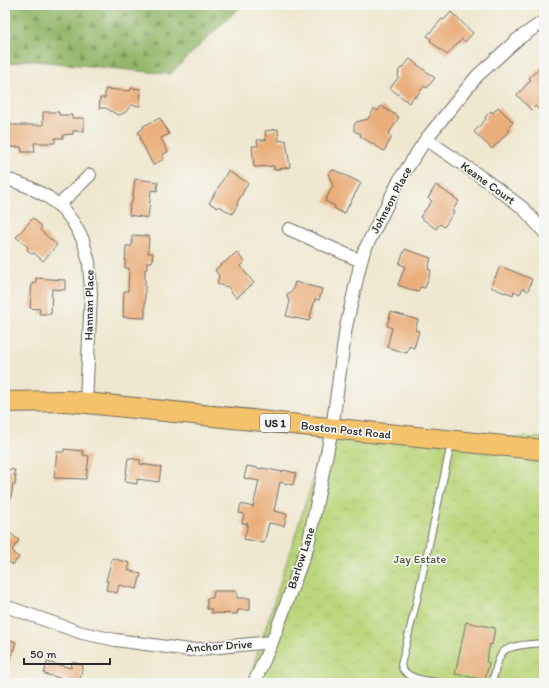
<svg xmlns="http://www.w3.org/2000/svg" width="549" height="688" viewBox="0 0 549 688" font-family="Itim,sans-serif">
	<defs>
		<pattern id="forest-firs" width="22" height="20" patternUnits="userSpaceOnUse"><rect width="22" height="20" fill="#94b76c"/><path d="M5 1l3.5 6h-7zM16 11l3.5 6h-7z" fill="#799559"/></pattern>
		<pattern id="park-crowns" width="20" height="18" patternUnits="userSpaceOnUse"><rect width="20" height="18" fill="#bbd67c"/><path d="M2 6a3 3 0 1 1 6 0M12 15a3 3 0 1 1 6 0" fill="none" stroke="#a1b86b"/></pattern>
	</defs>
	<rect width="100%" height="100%" fill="#f6f6f2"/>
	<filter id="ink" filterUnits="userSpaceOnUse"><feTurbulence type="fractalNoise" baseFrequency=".025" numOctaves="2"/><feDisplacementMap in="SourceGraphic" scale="8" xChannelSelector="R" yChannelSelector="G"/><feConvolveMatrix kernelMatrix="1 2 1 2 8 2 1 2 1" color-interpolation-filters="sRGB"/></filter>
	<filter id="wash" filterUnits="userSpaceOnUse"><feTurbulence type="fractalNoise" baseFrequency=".012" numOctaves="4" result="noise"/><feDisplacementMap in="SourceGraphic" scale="16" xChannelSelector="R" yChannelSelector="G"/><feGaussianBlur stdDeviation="0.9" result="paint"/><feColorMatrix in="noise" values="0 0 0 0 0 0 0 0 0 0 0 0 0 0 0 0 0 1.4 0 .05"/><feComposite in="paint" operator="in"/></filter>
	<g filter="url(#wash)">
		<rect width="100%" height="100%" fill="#efe7cf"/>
		<path fill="url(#forest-firs)" stroke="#60714c" d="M5 5H242L170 74 27 60 5 65Z"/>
		<path fill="url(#park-crowns)" stroke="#738054" d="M333 417 363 432 544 438V683H248Z"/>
		<g id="blocks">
			<path fill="#eaae7c" d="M451 12 473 33 465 42 462 39 447 55 430 41 431 39 427 36 442 19 444 20Z
				M410 59 435 78 427 88 424 86 415 98 414 96 409 103 390 88 398 78 399 70 401 68 403 67Z
				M544 64V105L539 110 535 106 531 110 517 95 531 80 529 78Z
				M131 88 141 89 140 106 131 105 126 112 119 115 116 114 106 108H99L100 98H105V89L130 91Z
				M381 106 399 117 388 135 392 137 384 151 360 136 361 134 354 131V126L356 122 368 119 374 109 378 111Z
				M498 107 513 122 507 128 510 130 492 149 474 132 486 119 485 117 491 111 493 113Z
				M43 112H59V115H72V118H84V131H73V134L63 135V138H55V143H34L35 152H22L21 147H5V128H8L7 125H43Z
				M160 118 169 134 161 138 168 152 162 155 164 159 153 165 140 139 141 138 138 132 143 129V126Z
				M278 129 279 141 286 140 290 167 274 170V166L254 167 252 146H258L257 140H266L265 131Z
				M334 170 361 183 344 214 334 208 335 206 325 201 333 186 328 174 330 171Z
				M228 171 248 183 237 203 238 204 232 214 219 206 218 208 209 203Z
				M135 179 158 182 157 191 151 190 148 218 129 215 130 203H132Z
				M436 185 459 201 452 211 454 212 444 227 440 224 436 229 420 217 432 201 428 198Z
				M33 218 42 227 40 230 57 245 43 261 34 253 32 254 27 250 28 247 16 237Z
				M132 235 149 236 148 253H153L152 262H147V269H145V318L123 317 124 291H128L129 268H125L126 246H132Z
				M405 249 431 258 428 269 431 270 425 288 420 287 418 292 398 285 405 266 399 264Z
				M237 252 244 262 240 266 254 283 236 298 228 287 217 284 219 276 215 270Z
				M500 266 532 279 528 291 523 288 520 294 514 291 513 295 506 292 505 293 491 287Z
				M36 278 65 280V290L52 289 51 314H39L40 309 30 308 32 283 36 284Z
				M295 282 322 289 319 300 315 299 309 321 286 316 290 302 287 297V294L293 290Z
				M391 312 418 320 415 330 419 331 414 348 409 346 407 353 387 347 392 328 387 326Z
				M64 449 83 451V455L89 456 86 479 54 478 57 452H64Z
				M128 458 140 460V464L161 467 159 482 137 479V484L125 482Z
				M247 466 262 469V468L283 472V470L296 473 293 485 280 482 274 511 287 514 284 526 269 523 264 543 244 539 248 524 242 523 244 514 239 513 241 504 253 507 259 481 244 478Z
				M5 469 15 470 14 475H16L15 485 13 484 11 499 5 498Z
				M11 534 19 540 12 550 15 553 14 554 19 557 13 565 9 562 5 567V543Z
				M112 558 130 563 128 570 141 574 137 589 119 585 117 593 106 590 108 581H106Z
				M214 591H237V598H250V610H238L237 614 211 613 212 609H207V598H213Z
				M466 622 495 628 492 645 490 644 486 662 489 663 485 680 455 674Z
				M5 638 16 642 7 669H5Z
				M47 662 71 668 72 662 83 665 79 683H68V680L44 674Z"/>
		</g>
	</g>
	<g filter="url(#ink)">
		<use href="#blocks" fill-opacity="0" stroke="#706d64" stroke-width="1"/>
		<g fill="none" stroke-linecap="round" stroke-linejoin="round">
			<g stroke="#706d64" stroke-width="8">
				<path id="service" d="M445 683C432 681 404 680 401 665L416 604 451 444
					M492 683C495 674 496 662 502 653 509 644 533 644 544 643"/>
			</g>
			<g stroke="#706d64" stroke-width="14">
				<path id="minor" d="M426 139 484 179 523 208 544 232
					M5 179 13 181 29 187 48 197 63 209 73 222 83 240 89 262 91 293 86 403
					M59 205 90 175
					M289 229 361 261
					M5 606 82 633 116 640 189 650 272 642
					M254 683 272 642 308 545 332 429 346 327 361 261 364 251 400 179 426 139 477 76 518 39 544 21"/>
			</g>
			<g stroke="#706d64" stroke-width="22">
				<path id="primary" d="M5 402 67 401 544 450"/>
			</g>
			<use href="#service" stroke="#fff" stroke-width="6"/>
			<use href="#minor" stroke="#fff" stroke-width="12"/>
			<use href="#primary" stroke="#f3c26a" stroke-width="20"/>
		</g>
	</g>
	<g text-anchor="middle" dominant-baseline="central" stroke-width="3.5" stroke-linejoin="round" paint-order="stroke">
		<rect fill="#f6f6f2" stroke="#686867" stroke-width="1" x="260" y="414" width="30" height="18" rx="3"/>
		<g font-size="11" font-weight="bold" fill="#2b2b2b">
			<text x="275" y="423">US 1</text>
		</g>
		<g font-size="12" fill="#2b2b2b" stroke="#f6f6f2">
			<text transform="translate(488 183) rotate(36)">Keane Court</text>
			<text transform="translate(391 200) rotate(-62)">Johnson Place</text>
			<text transform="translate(89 305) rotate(-89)">Hannan Place</text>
			<text transform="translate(346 430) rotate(6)">Boston Post Road</text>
			<text transform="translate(301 558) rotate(-72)">Barlow Lane</text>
			<text transform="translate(219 646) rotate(-4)">Anchor Drive</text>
		</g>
		<g font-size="12" fill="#4f563f" stroke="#f6f6f2">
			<text x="420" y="559">Jay Estate</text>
		</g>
	</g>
	<rect width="549" height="688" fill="none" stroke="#f6f6f2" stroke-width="20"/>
	<path d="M24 658v6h86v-6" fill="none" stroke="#2b2b2b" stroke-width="2"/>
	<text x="30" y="658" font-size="12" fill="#2b2b2b" stroke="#f6f6f2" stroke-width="3" paint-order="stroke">50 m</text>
</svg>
